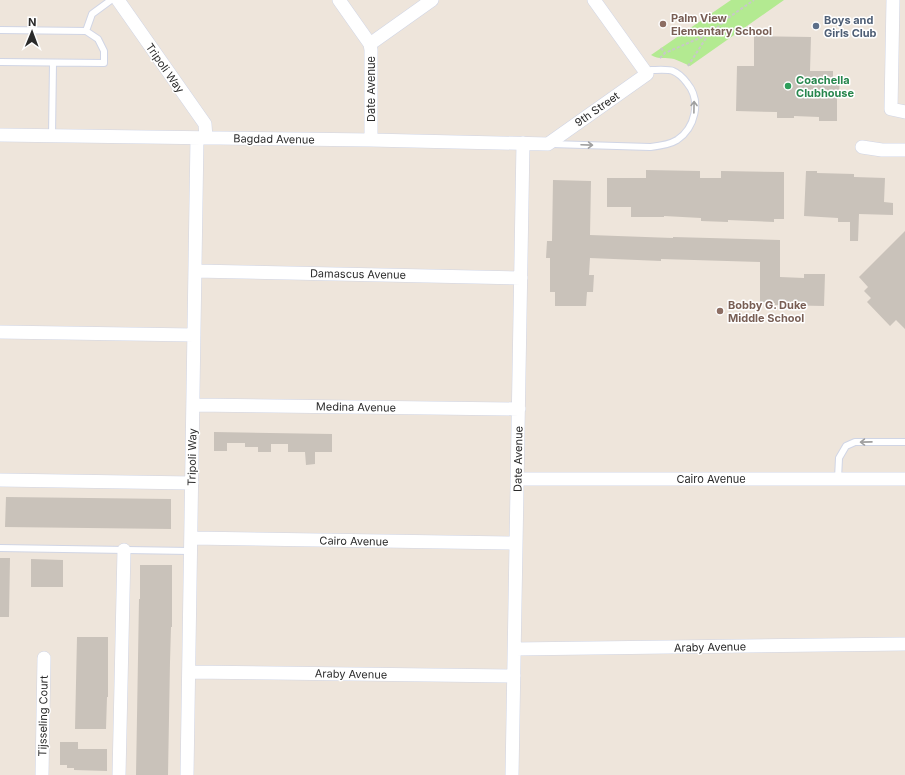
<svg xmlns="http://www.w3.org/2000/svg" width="905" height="775" viewBox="0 0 905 775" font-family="Inter,sans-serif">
	<rect width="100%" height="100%" fill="#eee5db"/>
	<path fill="#b3ea91" d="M731 0H784L690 66C685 64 680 61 674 59 666 57 659 60 651 55Z"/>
	<path fill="#c9c2ba" d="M754 36 811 37 810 71H833V79H840L839 93H837V121H819V117L794 116V118H777V112L736 111 737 66H754Z
		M646 170 700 171V178H721V171L784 172V219H774V222L728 220V222L701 221V218L664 216V217H631V207H607V178H646Z
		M806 171H817V173L854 174V177L885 178 884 202 893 203V215L859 214 858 241H850V222H838V218L804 216Z
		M553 180 591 181 590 235 673 238V237L780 240V277L804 278V274H825L824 306 775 305V303L760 302V262L661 259V261L590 258 589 275H594L593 292H587L586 306H555V292H550V258H546L547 241H552Z
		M905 231V329L896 320 890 326 867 302 871 298 864 291 868 287 859 277Z
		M214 432 332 434V452H315V464L306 465 305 452H288V444H271V452H258V447H245V443H227V451H214Z
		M6 497 171 499V529L5 527Z
		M0 558H10L9 617H0Z
		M31 559 63 560V587H31Z
		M140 565H172V627H171L170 662 168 775H136L139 599H140Z
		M77 637H108V697H107L106 729H75Z
		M60 742H78V749H107V771L74 770V768H67V765H60Z"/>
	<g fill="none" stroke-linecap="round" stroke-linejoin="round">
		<g stroke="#d0d5e5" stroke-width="8">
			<path id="lane" d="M0 30 86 31 98 39 104 51V63L0 62
				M86 31 92 14 111 0
				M52 136 53 63
				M551 144 650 147C659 146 669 145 677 140 695 128 702 101 687 83 684 79 678 73 673 71 669 69 656 70 651 70L647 74
				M838 479 839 458 846 446 855 442H905
				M0 548 190 551"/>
		</g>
		<g stroke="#d0d5e5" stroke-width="14">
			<path id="street" d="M118 0 205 124 206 138
				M339 0 370 44 371 50V140
				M893 0 891 109 905 112
				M370 44 432 0
				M0 135 371 140 548 144 647 74 594 0
				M862 147 882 150H905
				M195 271 521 278
				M0 332 194 335
				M193 405 519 409
				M517 479H905
				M0 480 192 483
				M191 538 516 543
				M515 649 905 644
				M189 672 514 676
				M42 775 44 658
				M119 775 124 550
				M187 775 197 138
				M512 775 523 143"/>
		</g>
		<path stroke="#c8c8c8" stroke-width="2" stroke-dasharray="3 2" stroke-linecap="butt" d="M661 48 665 53
			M660 58 665 53 709 34 718 27 725 20 754 0
			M688 66 708 35"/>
		<use href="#lane" stroke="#fff" stroke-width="6"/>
		<use href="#street" stroke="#fff" stroke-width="13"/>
	</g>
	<defs><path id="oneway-shaft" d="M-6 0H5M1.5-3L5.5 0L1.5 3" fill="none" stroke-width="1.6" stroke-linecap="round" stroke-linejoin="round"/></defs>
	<g stroke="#9f9f9f">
		<use href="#oneway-shaft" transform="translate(694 107) rotate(-89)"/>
		<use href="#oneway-shaft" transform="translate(587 145) rotate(2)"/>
		<use href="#oneway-shaft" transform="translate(866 442) rotate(179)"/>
	</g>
	<g fill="#8d6e63" stroke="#fff" stroke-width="1.5">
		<circle cx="663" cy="24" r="4"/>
		<circle cx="720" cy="311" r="4"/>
	</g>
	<circle fill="#5c6f8a" stroke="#fff" stroke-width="1.5" cx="816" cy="26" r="4"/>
	<circle fill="#2e9e5b" stroke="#fff" stroke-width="1.5" cx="788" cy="86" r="4"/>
	<g text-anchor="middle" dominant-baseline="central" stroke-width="3" stroke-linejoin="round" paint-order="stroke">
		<g font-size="11" font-weight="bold" fill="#785e54" stroke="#fff" text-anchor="start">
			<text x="671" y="18">Palm View<tspan x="671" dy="13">Elementary School</tspan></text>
			<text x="728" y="305">Bobby G. Duke<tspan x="728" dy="13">Middle School</tspan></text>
		</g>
		<g font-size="11" font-weight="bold" fill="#4e5e75" stroke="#fff" text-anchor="start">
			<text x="824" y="20">Boys and<tspan x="824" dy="13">Girls Club</tspan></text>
		</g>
		<g font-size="11" fill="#2a2a2a" stroke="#fff">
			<text transform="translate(165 68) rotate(55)">Tripoli Way</text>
			<text transform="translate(371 89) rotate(-90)">Date Avenue</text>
			<text transform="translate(597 109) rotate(-35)">9th Street</text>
			<text transform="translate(274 139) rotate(1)">Bagdad Avenue</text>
			<text transform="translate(358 274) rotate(1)">Damascus Avenue</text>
			<text transform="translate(356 407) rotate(1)">Medina Avenue</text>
			<text transform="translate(192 457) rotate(-89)">Tripoli Way</text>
			<text transform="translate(518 459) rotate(-89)">Date Avenue</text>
			<text x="711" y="479">Cairo Avenue</text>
			<text transform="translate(354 541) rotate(1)">Cairo Avenue</text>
			<text transform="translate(710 647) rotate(-1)">Araby Avenue</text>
			<text transform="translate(351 674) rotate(1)">Araby Avenue</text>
			<text transform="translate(43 716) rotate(-89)">Tijsseling Court</text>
		</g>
		<g font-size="11" font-weight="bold" fill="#27864d" stroke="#fff" text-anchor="start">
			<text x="796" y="80">Coachella<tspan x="796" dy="13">Clubhouse</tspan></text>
		</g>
	</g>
	<g transform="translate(32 32) rotate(1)" stroke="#ffffff" stroke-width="3" paint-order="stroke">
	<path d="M0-3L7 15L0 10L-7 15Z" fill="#2a2a2a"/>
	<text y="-6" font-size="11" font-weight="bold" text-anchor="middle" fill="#2a2a2a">N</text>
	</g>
</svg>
